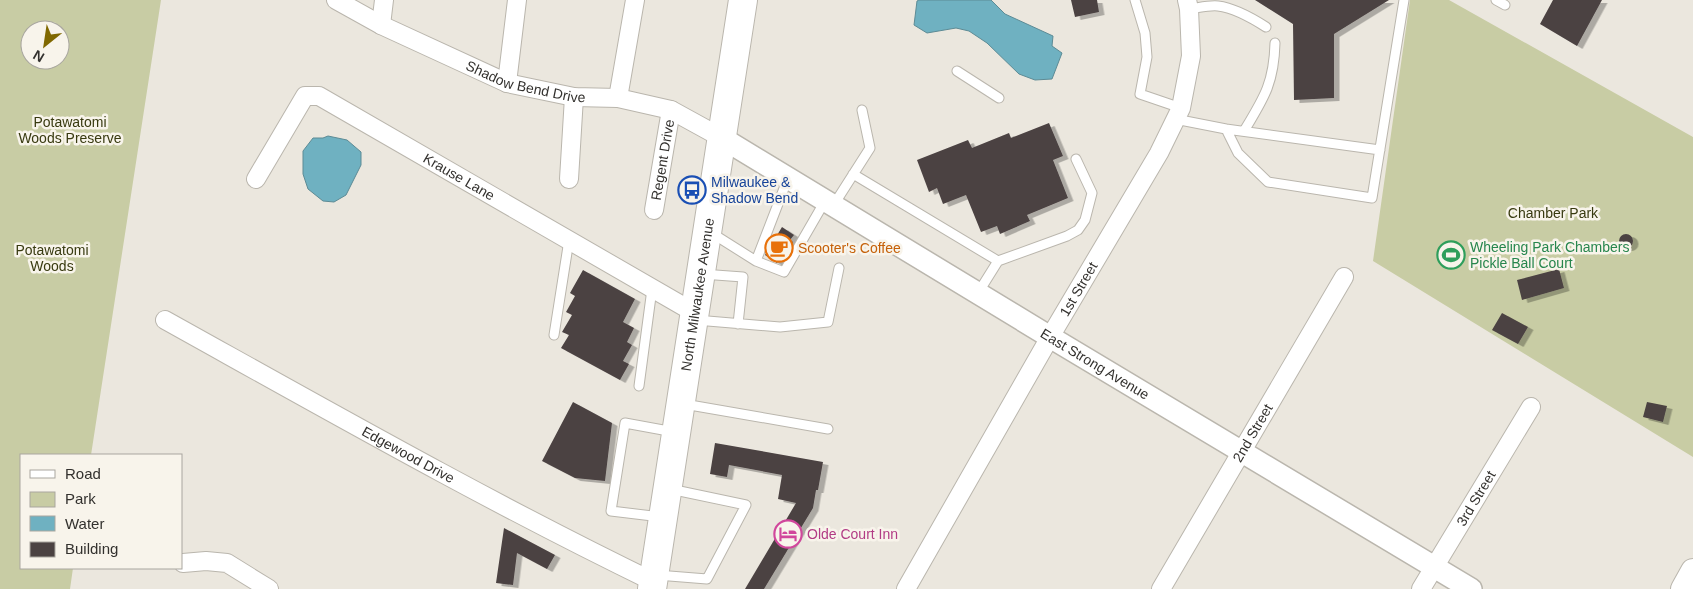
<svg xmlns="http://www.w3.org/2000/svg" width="1693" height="589" viewBox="0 0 1693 589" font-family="Helvetica,sans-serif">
	<defs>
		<filter id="shadow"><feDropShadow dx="5.5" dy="3" stdDeviation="0" flood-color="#0004"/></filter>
	</defs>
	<rect width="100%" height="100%" fill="#ebe7de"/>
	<path fill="#c8cca4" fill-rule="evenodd" d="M0 0H161L91 455H21V568H73L70 589H0ZM30 30H60V60H30Z
		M1410 0H1449L1693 137V457L1373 261Z"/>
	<path fill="#6fb1c1" stroke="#5d8b95" d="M919 0H991L1005 14 1053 36 1052 46 1062 53 1052 79 1035 80 1019 74 987 43 969 31 956 28 927 33 914 25 917 1Z
		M328 136 347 140 361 152V165L346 195 334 202 323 201 308 189 303 174V151L313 138H323Z"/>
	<path fill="#4b4242" filter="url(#shadow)" d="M1071 0H1097L1099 12 1075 17Z
		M1255 0H1389L1334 34V98L1294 100 1293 24Z
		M1553 0H1602L1577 46 1540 24Z
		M1049 123 1063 156 1053 160 1068 198 1027 215 1030 221 1000 234 997 226 981 232 966 195 943 204 937 188 929 192 917 160 968 140 972 148 1009 133 1011 138Z
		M782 227 794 235 790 240 793 242 780 261 779 260 777 263 765 255Z
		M1619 241a7 7 0 1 1 14 0a7 7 0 1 1-14 0Z
		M1559 269 1564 288 1522 300 1517 280Z
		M583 270 635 299 623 322 634 328 627 342 632 345 623 361 629 364 620 380 561 348 569 335 562 332 572 315 566 312 575 296 570 293Z
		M1502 313 1528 327 1518 344 1492 330Z
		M573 402 612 423 605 481 575 478 542 461Z
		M1647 402 1667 406 1663 422 1643 417Z
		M715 443 823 462 818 490H816L813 508 764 589H745L796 503 778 499 782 475 729 465 727 477 710 474Z
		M504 528 555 555 547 569 517 553 513 585 496 583Z"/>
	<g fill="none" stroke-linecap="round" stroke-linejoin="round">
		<g stroke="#bab6ad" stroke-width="11">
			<path id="service" d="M1135 0 1145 33 1147 57 1140 94 1181 108
				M1496 0 1505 5
				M1189 9C1198 8 1209 5 1218 6 1235 8 1252 18 1266 27
				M957 71 999 98
				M1175 119 1226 129 1238 153 1268 182 1372 198 1404 0
				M1226 129 1380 150
				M1244 131C1264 98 1274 83 1275 43
				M853 174 998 261 978 293
				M833 206 870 148 862 110
				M710 232 756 261 784 272 825 201
				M756 261 788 178
				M998 261 1067 236 1078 230 1085 220 1092 193 1076 159
				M702 274 743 277 738 324
				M696 320 780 327 828 322 839 268
				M554 335 569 240
				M639 386 652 289
				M684 404 828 429
				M661 517 611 511 625 423 674 432
				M657 575 707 579 746 505 670 489"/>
		</g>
		<g stroke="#bab6ad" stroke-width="20">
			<g id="minor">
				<path id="s1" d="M336 0 381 25 507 83 574 97 618 98 671 110 722 138"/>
				<path d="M381 25 384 0"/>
				<path d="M507 83 517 0"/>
				<path d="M618 98 635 0"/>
				<path id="s2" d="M256 179 305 96H319L695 313"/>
				<path d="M569 179 574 97"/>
				<path id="s3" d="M654 210 671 110"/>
				<path id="s4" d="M165 320C327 410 487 501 654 582"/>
				<path d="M183 563 206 561 227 563 269 589"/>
				<path id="s5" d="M906 589 1050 337 1159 153 1181 108 1191 56 1189 9 1187 0"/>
				<path id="s6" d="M1161 589 1344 277"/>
				<path id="s7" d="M1421 589 1531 407"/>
			</g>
		</g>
		<g stroke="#bab6ad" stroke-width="24">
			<g id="tertiary">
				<path id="s8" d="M722 138 1050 337 1471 589"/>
			</g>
		</g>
		<g stroke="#bab6ad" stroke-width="26">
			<path id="secondary" d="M1683 589 1693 571"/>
		</g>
		<g stroke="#bab6ad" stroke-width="30">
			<g id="primary">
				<path id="s9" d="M652 589 743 0"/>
			</g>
		</g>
		<use href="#service" stroke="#fff" stroke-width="9"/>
		<use href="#minor" stroke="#fff" stroke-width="18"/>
		<use href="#tertiary" stroke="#fff" stroke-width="21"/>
		<use href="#secondary" stroke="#fff" stroke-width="24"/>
		<use href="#primary" stroke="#fff" stroke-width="28"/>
	</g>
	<defs>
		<g id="bus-ring" transform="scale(1.4375)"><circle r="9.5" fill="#f8f4eb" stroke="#1a4fb4" stroke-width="1.5"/><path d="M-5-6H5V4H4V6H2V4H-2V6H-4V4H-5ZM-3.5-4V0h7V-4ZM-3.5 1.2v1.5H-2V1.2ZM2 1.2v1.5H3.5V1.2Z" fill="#1a4fb4"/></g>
		<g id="cafe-ring" transform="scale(1.4375)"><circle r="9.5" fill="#f8f4eb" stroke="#e8710a" stroke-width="1.5"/><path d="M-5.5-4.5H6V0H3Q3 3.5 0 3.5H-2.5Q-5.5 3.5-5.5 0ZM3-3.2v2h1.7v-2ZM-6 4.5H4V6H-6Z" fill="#e8710a"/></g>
		<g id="stadium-ring" transform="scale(1.4375)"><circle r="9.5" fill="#f8f4eb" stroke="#2e9e5b" stroke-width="1.5"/><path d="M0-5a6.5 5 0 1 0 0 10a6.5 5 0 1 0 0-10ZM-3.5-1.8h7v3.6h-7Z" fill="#2e9e5b"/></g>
		<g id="hotel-ring" transform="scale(1.4375)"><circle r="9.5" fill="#f8f4eb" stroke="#d1479c" stroke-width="1.5"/><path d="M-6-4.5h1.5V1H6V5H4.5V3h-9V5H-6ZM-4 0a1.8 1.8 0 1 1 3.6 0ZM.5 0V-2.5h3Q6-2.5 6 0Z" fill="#d1479c"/></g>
	</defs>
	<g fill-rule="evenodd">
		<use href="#bus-ring" x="692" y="190"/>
		<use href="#cafe-ring" x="779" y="248"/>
		<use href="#stadium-ring" x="1451" y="255"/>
		<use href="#hotel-ring" x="788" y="534"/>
	</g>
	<g text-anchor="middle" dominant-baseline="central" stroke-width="5" stroke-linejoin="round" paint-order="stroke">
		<g font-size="14" fill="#33312e" stroke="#f8f4eb">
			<text stroke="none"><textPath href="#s1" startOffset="208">Shadow Bend Drive</textPath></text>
			<text stroke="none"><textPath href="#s3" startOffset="51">Regent Drive</textPath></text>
			<text stroke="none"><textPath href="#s2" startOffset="272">Krause Lane</textPath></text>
			<text stroke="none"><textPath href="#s5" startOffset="346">1st Street</textPath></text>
			<text stroke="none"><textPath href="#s9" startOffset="298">North Milwaukee Avenue</textPath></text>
			<text stroke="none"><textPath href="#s8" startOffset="436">East Strong Avenue</textPath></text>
			<text stroke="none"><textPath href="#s6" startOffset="181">2nd Street</textPath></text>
			<text stroke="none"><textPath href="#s4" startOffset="278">Edgewood Drive</textPath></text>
			<text stroke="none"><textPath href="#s7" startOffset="106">3rd Street</textPath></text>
		</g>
		<g font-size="14" fill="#383a10" stroke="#f8f4eb">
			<text x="70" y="122">Potawatomi<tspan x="70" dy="16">Woods Preserve</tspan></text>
			<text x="1553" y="213">Chamber Park</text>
			<text x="52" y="250">Potawatomi<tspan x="52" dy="16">Woods</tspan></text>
		</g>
		<g font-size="14" fill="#164399" stroke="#f8f4eb" text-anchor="start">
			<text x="711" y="182">Milwaukee &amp;<tspan x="711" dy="16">Shadow Bend</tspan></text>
		</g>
		<g font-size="14" fill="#27864d" stroke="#f8f4eb" text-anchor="start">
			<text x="1470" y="247">Wheeling Park Chambers<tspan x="1470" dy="16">Pickle Ball Court</tspan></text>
		</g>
		<g font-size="14" fill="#c56008" stroke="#f8f4eb" text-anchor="start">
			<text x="798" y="248">Scooter's Coffee</text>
		</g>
		<g font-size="14" fill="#b23c85" stroke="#f8f4eb" text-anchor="start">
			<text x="807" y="534">Olde Court Inn</text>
		</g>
	</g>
	<rect x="20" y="454" width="162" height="115" fill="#f8f4eb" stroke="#a9a69f"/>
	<rect x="30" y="470" width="25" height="8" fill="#ffffff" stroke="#a9a69f"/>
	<text x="65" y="479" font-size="15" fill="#33312e">Road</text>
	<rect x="30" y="492" width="25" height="15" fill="#c8cca4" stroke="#a9a69f"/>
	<text x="65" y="504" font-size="15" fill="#33312e">Park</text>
	<rect x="30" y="516" width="25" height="15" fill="#6fb1c1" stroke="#a9a69f"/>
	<text x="65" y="529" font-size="15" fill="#33312e">Water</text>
	<rect x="30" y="542" width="25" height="15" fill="#4b4242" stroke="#a9a69f"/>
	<text x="65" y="554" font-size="15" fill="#33312e">Building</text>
	<g transform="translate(45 45) rotate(210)"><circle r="24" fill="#f8f4eb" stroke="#a9a69f"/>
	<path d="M0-4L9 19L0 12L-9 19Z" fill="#806800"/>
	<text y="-8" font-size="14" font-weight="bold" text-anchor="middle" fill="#33312e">N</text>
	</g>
</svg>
